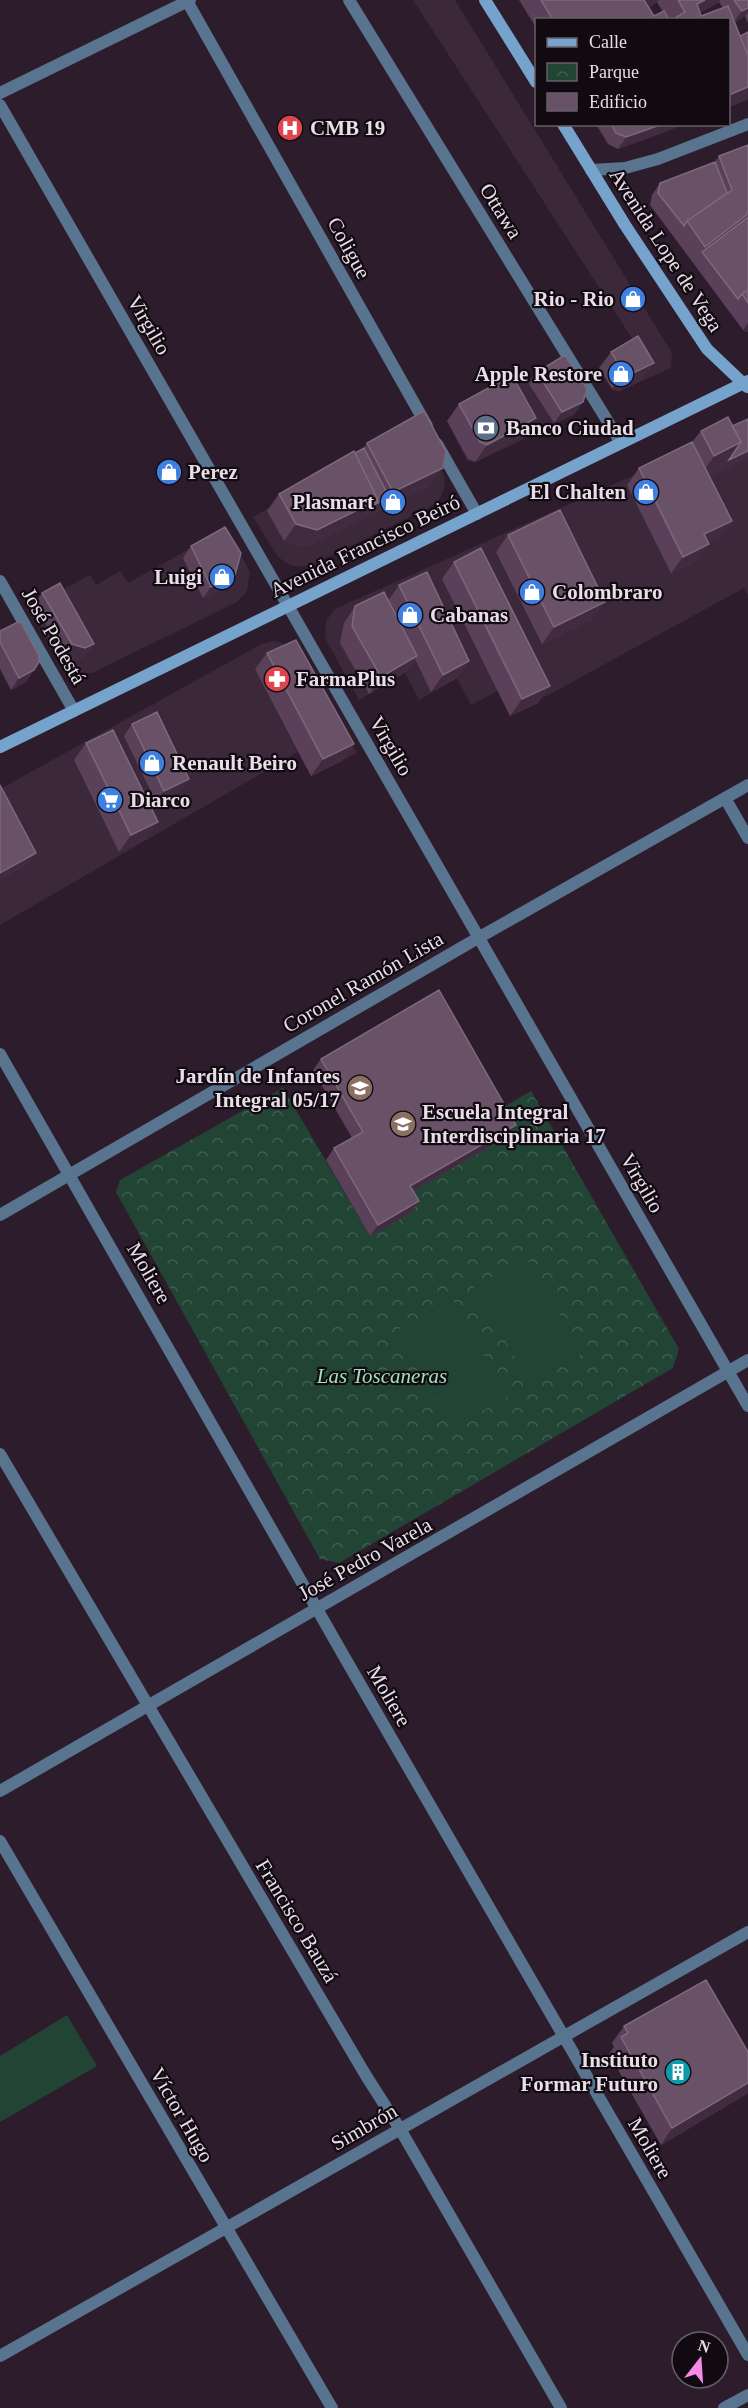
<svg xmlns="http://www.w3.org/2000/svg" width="748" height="2408" viewBox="0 0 748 2408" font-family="'Times New Roman',serif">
	<defs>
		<pattern id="park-crowns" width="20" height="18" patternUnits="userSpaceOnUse" patternTransform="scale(1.5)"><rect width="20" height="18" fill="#214434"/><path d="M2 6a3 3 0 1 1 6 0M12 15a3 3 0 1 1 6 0" fill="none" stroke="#415f51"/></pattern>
	</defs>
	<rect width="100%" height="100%" fill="#2d1d2c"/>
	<path fill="#3c283b" d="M413 0H455L672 353 671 368 619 391 614 390 599 368 635 343Z
		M558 364 580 399 574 415 476 462 467 461 447 421Z
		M415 424 444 475 445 487 439 500 430 507 314 564 300 567 290 565 278 557 253 517Z
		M735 430 748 433V595L744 588 510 716 498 691 471 705 457 678 419 700 405 673 359 700 325 638 326 621 335 609Z
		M227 528 250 572 247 591 237 602 92 673 76 674 61 663 30 607 90 575 96 585 120 571 128 583Z
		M274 641 293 646 301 655 357 753 311 776 298 752 0 925V789L262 644Z"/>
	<path fill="url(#park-crowns)" d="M283 1088 370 1236 402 1197 508 1136 495 1112 531 1091 679 1349 673 1368 339 1563 320 1559 116 1192 120 1180Z"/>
	<path fill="#214434" d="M526 1257 583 1353 531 1383 473 1288Z
		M453 1300 507 1397 454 1427 399 1329Z
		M67 2015 97 2066 0 2122V2056Z"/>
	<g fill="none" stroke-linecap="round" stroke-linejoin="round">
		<path stroke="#58748e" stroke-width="12" d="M349 0 621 443
			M187 1 427 426
			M0 93 190 0
			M0 105 748 1406
			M591 170 625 168 658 159 748 124
			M437 444 477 514
			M0 581 74 711
			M725 798 748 838
			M0 1054 345 1658 748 2355
			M0 1215 478 938 748 785
			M0 1454 365 2074 400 2129 561 2408
			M0 1791 748 1360
			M0 1841 332 2408
			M0 2356 748 1932
			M724 2408 748 2395"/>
		<path stroke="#75a3cb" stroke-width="12" d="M485 0 536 82
			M563 124 625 225 707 349 747 387
			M0 747 748 381"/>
	</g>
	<path fill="#5a4159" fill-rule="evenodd" d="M519 0H748V23L745 16 735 22 740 36 748 32V99L729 107V20H537V29ZM657 2 663 12 654 16 648 8ZM719 2 723 8 701 16 700 13Z
		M596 124H685L618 149 608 144Z
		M748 145V332L743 330 650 205 652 195 660 183 715 162 719 156Z
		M611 352 642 380 619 391 612 389 599 368Z
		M537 372 583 402 575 413 554 423 529 384Z
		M459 404 524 435 475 462 468 459 447 421Z
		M728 417 721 471 710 477 732 521 720 538 709 543 698 560 671 573 627 485 639 468 692 442 701 431Z
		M367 443 431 485 305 547 284 541 267 511 279 494 355 453 364 448Z
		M508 535 593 619 542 644 496 552Z
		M191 546 227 586 203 598 183 558Z
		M454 562 538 703 510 716 442 579Z
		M399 585 469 661 457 678 431 692 415 659 405 672 369 694 340 643 344 623 355 606 388 601Z
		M42 593 94 644 86 655 77 660 64 656 34 604Z
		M0 631 34 670 26 682 11 690 0 669Z
		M267 653 354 744 342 761 311 776 255 669Z
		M132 724 189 779 181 790 156 802 124 736Z
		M86 743 146 839 119 852 74 760Z
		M321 1059 508 1136 413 1191 419 1201 411 1213 370 1236 326 1160 334 1148 352 1138 313 1070Z
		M624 2026 748 2052V2093L661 2145 609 2054 614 2047 612 2043Z"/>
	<path fill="#412b40" d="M644 0H659L657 2 632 17Z
		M705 0H720L719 2 689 20 697 4Z
		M748 8V12L745 16 733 23 742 11Z
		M748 87V99L729 107V95Z
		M663 124H670L663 133 618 149 626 137Z
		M670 124H685L663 133Z
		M748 214V222L702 252 694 263 705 247Z
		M748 323V332L743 330Z
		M654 363 642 380 619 391 612 389 624 373Z
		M583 402 575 413 554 423 562 412Z
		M536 418 524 435 475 462 487 445Z
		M741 442 748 451V459L694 485 714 456Z
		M443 468 431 485 305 547 284 541 296 524 389 497 393 492Z
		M732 521 720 538 693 551 704 534Z
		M709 544 698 560 671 573 683 557Z
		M235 575 227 586 203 598 211 587Z
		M605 602 593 619 542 644 554 627Z
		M72 644H94L86 655 77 660 64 656Z
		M417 656 405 672 369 694 381 677Z
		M469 661 457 678 431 692 443 675Z
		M34 670 26 682 11 690 19 678Z
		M550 686 538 703 510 716 522 699Z
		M354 744 342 761 311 776 323 759Z
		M189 779 181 790 156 802 164 791Z
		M158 822 146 839 119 852 131 835Z
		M36 853 27 865 0 880V873Z
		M516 1125 508 1136 402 1197 410 1186Z
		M419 1201 411 1213 370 1236 378 1225Z
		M748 2083V2093L661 2145 672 2128Z"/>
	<path fill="#695268" stroke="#7d687c" stroke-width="1.5" d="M541 0H644L654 16 664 11 669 20H553Z
		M678 0H705L697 4 701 16 728 6 748 56V87L729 95V20H672L685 12Z
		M734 0H748V8L742 11Z
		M748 32V56L740 36Z
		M611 124H663L626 137 616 133Z
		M748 145V214L705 247 687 221 732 190 719 156Z
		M715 162 727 193 687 221 684 226 658 193 660 183Z
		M748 217V290L742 294 738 299 702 252Z
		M748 290V303L742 294Z
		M638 336 654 363 631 374 624 373 611 352Z
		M565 355 587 389 583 402 562 412 537 372Z
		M512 375 536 418 487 445 480 442 459 404Z
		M424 411 446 452 443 468 393 492 367 443Z
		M728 417 741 442 714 456 701 431Z
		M748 419V451L729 460 741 442 732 426Z
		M692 442 732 521 704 534 709 544 683 557 639 468Z
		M364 448 389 497 374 505 378 500 355 453Z
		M354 451 378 500 317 530 296 524 279 494Z
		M560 510 605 602 554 627 508 535Z
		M225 527 241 553 235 575 211 587 191 546Z
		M481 548 550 686 522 699 454 562Z
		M427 572 469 661 443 675 399 585Z
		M60 583 94 644 85 648 72 644 42 593Z
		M384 592 417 656 381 677 352 626 355 606Z
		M20 621 39 656V662L34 670 19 678 0 642V631Z
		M296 640 354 744 323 759 267 653Z
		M157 712 189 779 164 791 132 724Z
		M113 730 158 822 131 835 86 743Z
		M0 785 36 853 0 873Z
		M439 990 516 1125 410 1186 419 1201 378 1225 334 1148 363 1132 321 1059Z
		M706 1980 748 2052V2083L672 2128 621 2037 628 2033 624 2026Z"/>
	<defs>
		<g id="hospital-disc" transform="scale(1.35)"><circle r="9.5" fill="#e0444e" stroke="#110a11"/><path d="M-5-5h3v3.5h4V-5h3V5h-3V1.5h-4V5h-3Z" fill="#fff"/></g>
		<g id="shop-disc" transform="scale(1.35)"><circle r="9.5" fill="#3f7fe0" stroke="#110a11"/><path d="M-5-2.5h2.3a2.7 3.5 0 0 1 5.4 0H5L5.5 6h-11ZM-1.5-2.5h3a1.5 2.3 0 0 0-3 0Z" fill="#fff"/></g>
		<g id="bank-disc" transform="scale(1.35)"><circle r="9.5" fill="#5c6f8a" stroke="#110a11"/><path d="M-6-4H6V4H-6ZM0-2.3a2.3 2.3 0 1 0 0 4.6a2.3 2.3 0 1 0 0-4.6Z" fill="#fff"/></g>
		<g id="pharmacy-disc" transform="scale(1.35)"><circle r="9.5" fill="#e0444e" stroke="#110a11"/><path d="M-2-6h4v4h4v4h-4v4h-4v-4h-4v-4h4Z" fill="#fff"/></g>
		<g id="supermarket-disc" transform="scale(1.35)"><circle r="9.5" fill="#3f7fe0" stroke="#110a11"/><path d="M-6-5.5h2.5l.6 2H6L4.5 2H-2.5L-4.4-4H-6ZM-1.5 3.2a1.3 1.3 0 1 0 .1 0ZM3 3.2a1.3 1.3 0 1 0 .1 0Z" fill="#fff"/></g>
		<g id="school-disc" transform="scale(1.35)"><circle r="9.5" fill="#8d6e63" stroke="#110a11"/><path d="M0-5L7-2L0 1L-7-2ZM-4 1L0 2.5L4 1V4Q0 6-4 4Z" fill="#fff"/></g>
		<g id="building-disc" transform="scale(1.35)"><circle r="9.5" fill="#0f9aa8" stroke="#110a11"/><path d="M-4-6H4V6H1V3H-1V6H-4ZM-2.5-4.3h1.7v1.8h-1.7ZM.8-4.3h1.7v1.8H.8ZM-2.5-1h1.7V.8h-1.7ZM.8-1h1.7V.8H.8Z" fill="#fff"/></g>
	</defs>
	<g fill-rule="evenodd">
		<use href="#hospital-disc" x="290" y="128"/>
		<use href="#shop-disc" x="633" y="299"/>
		<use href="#shop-disc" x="621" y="374"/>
		<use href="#bank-disc" x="486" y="428"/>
		<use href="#shop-disc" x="169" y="472"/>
		<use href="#shop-disc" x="646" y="492"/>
		<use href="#shop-disc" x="393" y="502"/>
		<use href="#shop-disc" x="222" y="577"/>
		<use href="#shop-disc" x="532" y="592"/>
		<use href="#shop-disc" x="410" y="615"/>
		<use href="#pharmacy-disc" x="277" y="679"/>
		<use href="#shop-disc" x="152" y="763"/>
		<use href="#supermarket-disc" x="110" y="800"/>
		<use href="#school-disc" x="360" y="1088"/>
		<use href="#school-disc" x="403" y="1124"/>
		<use href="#building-disc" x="678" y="2072"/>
	</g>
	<g text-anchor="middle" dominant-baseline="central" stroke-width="4.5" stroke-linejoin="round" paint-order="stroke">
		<g font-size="21" font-weight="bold" fill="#e9dee8" stroke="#110a11" text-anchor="start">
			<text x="310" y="128">CMB 19</text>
			<text x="614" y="299" text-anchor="end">Rio - Rio</text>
			<text x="602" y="374" text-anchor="end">Apple Restore</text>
			<text x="506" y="428">Banco Ciudad</text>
			<text x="188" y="472">Perez</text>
			<text x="626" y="492" text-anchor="end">El Chalten</text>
			<text x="374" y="502" text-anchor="end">Plasmart</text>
			<text x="202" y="577" text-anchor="end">Luigi</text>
			<text x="552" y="592">Colombraro</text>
			<text x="430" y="615">Cabanas</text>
			<text x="296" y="679">FarmaPlus</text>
			<text x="172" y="763">Renault Beiro</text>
			<text x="130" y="800">Diarco</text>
			<text x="340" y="1076" text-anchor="end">Jardín de Infantes<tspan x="340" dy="24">Integral 05/17</tspan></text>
			<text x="422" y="1112">Escuela Integral<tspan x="422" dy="24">Interdisciplinaria 17</tspan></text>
			<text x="658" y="2060" text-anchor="end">Instituto<tspan x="658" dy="24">Formar Futuro</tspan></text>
		</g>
		<g font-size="21" fill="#e9dee8" stroke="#110a11">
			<text transform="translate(501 211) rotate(58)">Ottawa</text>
			<text transform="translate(349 248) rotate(61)">Coligue</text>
			<text transform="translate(666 250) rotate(57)">Avenida Lope de Vega</text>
			<text transform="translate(149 325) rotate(60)">Virgilio</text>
			<text transform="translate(365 546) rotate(-26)">Avenida Francisco Beiró</text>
			<text transform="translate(54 636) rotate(60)">José Podestá</text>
			<text transform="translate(391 746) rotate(60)">Virgilio</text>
			<text transform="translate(363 982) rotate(-30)">Coronel Ramón Lista</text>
			<text transform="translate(642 1183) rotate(60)">Virgilio</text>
			<text transform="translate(149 1273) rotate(60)">Moliere</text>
			<text transform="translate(365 1559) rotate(-29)">José Pedro Varela</text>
			<text transform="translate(389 1696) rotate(60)">Moliere</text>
			<text transform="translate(297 1921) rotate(59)">Francisco Bauzá</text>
			<text transform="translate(182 2115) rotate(60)">Víctor Hugo</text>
			<text transform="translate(364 2127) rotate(-30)">Simbrón</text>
			<text transform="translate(650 2148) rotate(60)">Moliere</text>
		</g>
		<g font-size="21" font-style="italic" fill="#9de2bf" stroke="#110a11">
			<text x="382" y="1376">Las Toscaneras</text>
		</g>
	</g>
	<rect x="535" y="18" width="195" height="108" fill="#110a11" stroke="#675f67" stroke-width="1.5"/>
	<rect x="547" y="38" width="30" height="9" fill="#75a3cb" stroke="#675f67" stroke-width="1.5"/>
	<text x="589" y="48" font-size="18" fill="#e9dee8">Calle</text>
	<rect x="547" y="63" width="30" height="18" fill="url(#park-crowns)" stroke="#675f67" stroke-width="1.5"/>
	<text x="589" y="78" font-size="18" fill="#e9dee8">Parque</text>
	<rect x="547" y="93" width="30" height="18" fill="#695268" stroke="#675f67" stroke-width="1.5"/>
	<text x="589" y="108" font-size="18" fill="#e9dee8">Edificio</text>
	<g transform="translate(700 2360) rotate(17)"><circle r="28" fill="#110a11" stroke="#675f67" stroke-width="1.5"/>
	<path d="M0-4.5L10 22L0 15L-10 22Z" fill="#f888ea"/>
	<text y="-9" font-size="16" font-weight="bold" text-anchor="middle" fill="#e9dee8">N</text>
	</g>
</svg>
